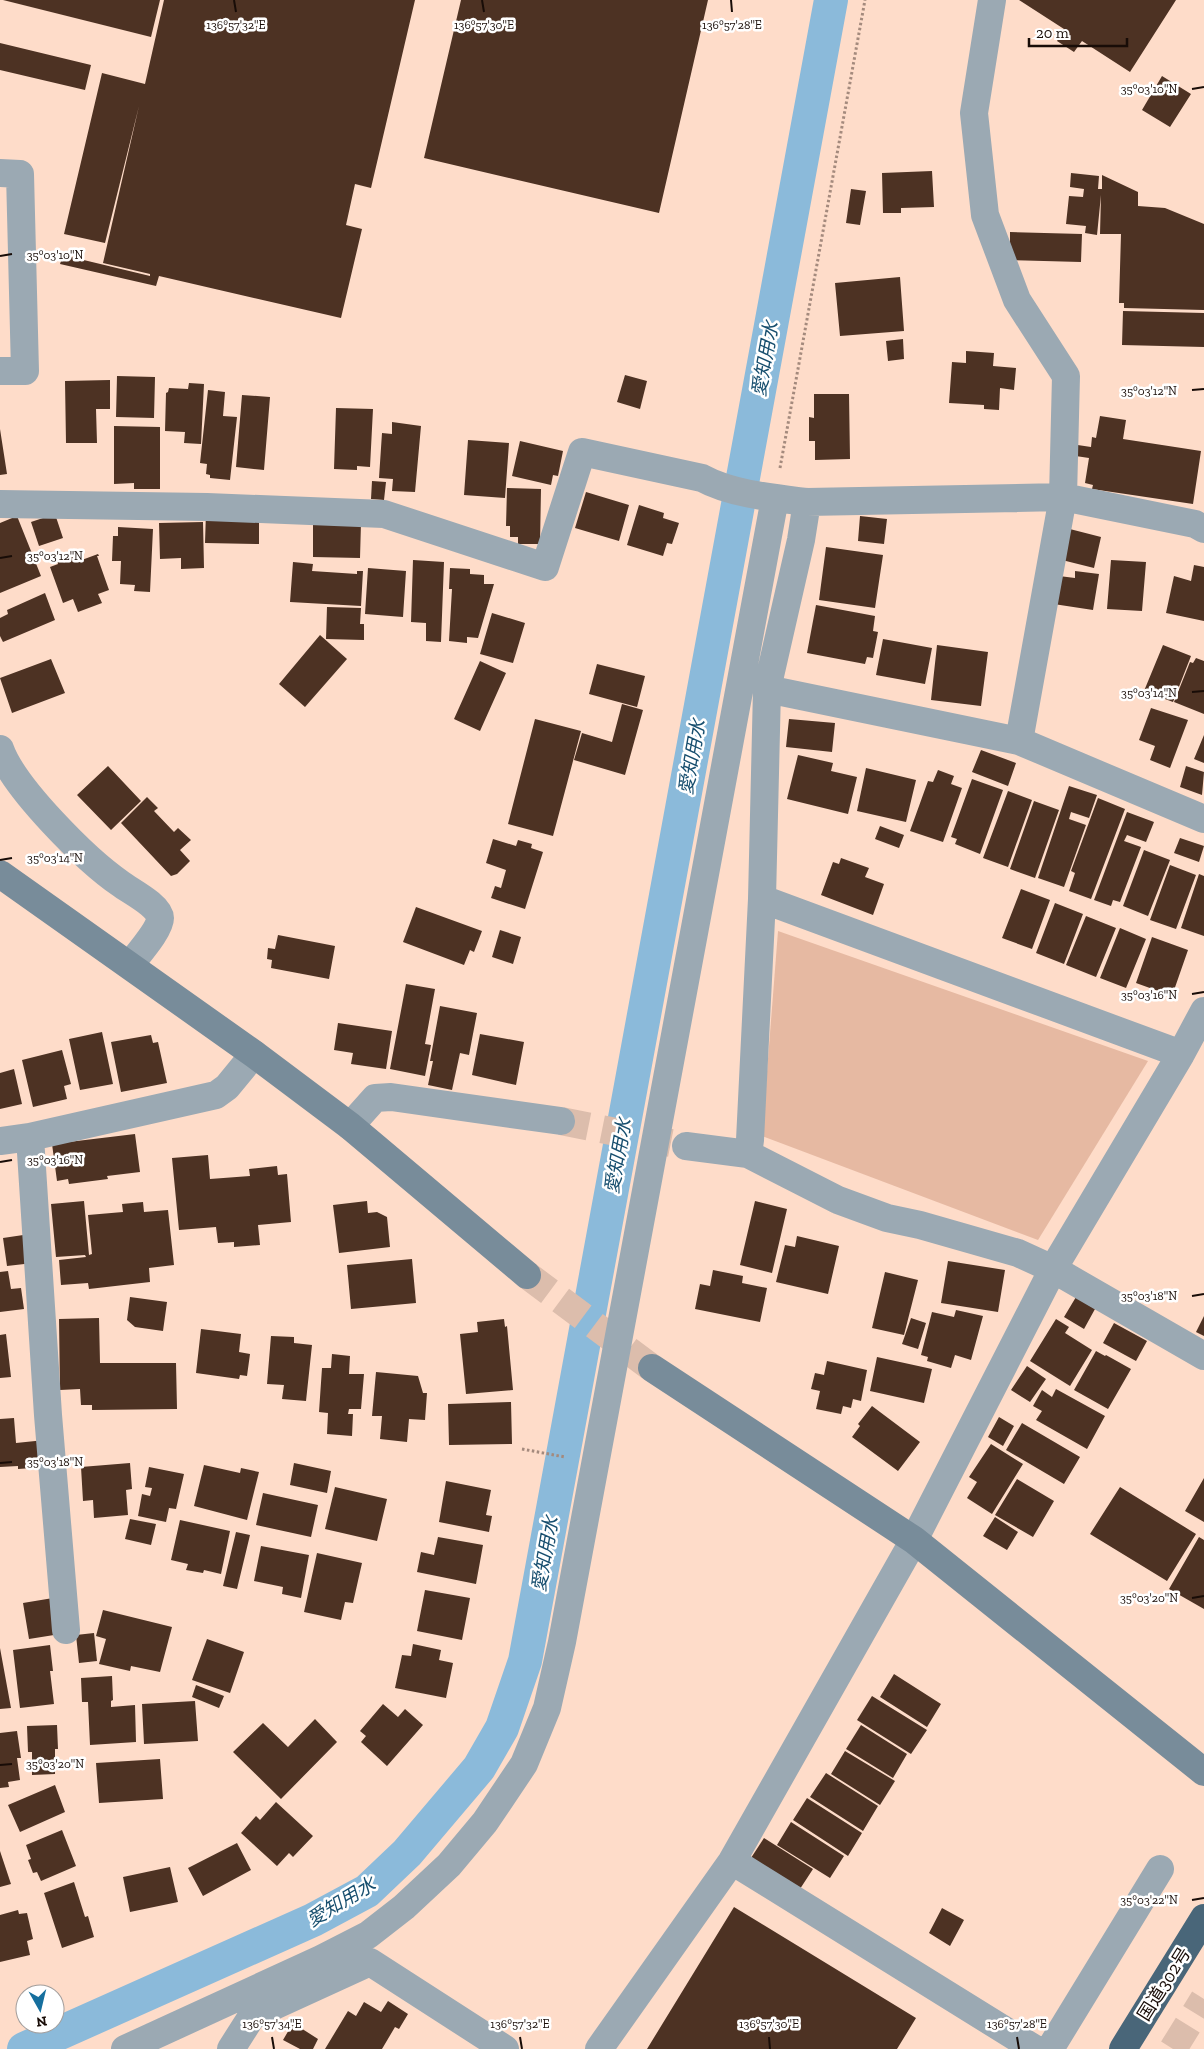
<svg xmlns="http://www.w3.org/2000/svg" width="1204" height="2049" viewBox="0 0 1204 2049" font-family="'Zilla Slab','Noto Sans JP',serif">
	<rect width="100%" height="100%" fill="#fedcc9"/>
	<path fill="#e6b9a2" d="M778 931 1148 1061 1038 1240 762 1136Z"/>
	<g fill="none" stroke-linecap="round" stroke-linejoin="round">
		<path stroke="#8bbada" stroke-width="34" d="M24 2049 313 1920 367 1891 407 1853 479 1768 502 1728 525 1661 831 0"/>
	</g>
	<path fill="#4d3223" d="M3 0H160L151 37Z
		M164 0H415L371 188 355 184 346 225 362 229 341 318 159 276 156 286 60 264 63 255 150 276V274L103 263 139 106 105 243 64 234 102 73 145 84Z
		M461 0H708L659 213 424 158Z
		M1019 0H1176L1130 72 1082 41 1074 52 1057 41 1064 29Z
		M0 43 91 65 85 90 0 70Z
		M1162 76 1191 94 1170 127 1142 110Z
		M932 171 934 207 901 208V213H883L882 173Z
		M1071 173 1099 176 1098 189H1102V175L1138 192V206L1165 208 1204 224V310L1124 308V303H1119L1121 234H1100L1101 195 1097 235 1085 233 1086 226 1066 224 1069 196 1083 197 1084 189 1070 187Z
		M851 189 866 191 860 225 846 223Z
		M1010 232 1082 234 1081 262 1010 260Z
		M900 277 904 331 840 336 835 283Z
		M1123 311 1204 313V347L1122 345Z
		M903 339 904 359 888 361 886 341Z
		M966 351 994 353 993 366 1016 368 1014 390 1000 388 999 410 984 409V405L949 403 952 362 966 363Z
		M625 375 647 381 640 409 617 402Z
		M117 376 155 377 154 418 116 417Z
		M110 380V409H96L97 443H66L65 381Z
		M189 383 204 384 201 444 184 443 185 432 165 431 166 393 168 392 169 388 188 389Z
		M208 390 225 392 223 416 237 417 230 480 210 478V475L206 474 207 464 200 463Z
		M814 394H849L850 459 815 460V441H809V417L814 418Z
		M242 395 270 397 264 470 236 467Z
		M336 408 373 409 370 467 357 466V470L334 469Z
		M1100 416 1126 420 1123 439 1201 451 1193 504 1092 489 1093 485 1085 483 1089 458 1069 455 1071 444 1091 447 1092 437 1096 438Z
		M392 422 421 426 415 492 392 491 393 479 379 478 382 433 392 434Z
		M114 426 160 427V489H134V483L114 484Z
		M0 429 7 474 0 475Z
		M468 440 509 443 505 498 464 495Z
		M520 441 563 451 558 476 553 475 551 485 512 476Z
		M372 481 386 482 384 500 371 499Z
		M507 488 541 489 540 544H518V537H510V526H506Z
		M586 492 629 505 619 541 575 528Z
		M639 505 664 513 663 518 679 523 672 544 667 543 663 556 627 545Z
		M206 512 259 520V544L205 543Z
		M55 514 63 538 39 546 31 522Z
		M17 516 41 576 0 593V523Z
		M860 516 887 519 884 544 858 541Z
		M203 522 204 568 181 569V558L160 559 159 523Z
		M313 522 361 523 360 558 313 557Z
		M118 527 153 529 150 592 134 591 135 585 120 584 121 561H112L113 536H118Z
		M1062 527 1101 537 1094 568 1054 558Z
		M826 547 883 555 875 608 819 600Z
		M76 553 79 561 98 554 99 556H97L109 590 98 594 102 603 78 612 73 599 63 603 50 567 58 564 57 560Z
		M413 560 444 562 441 642 426 641V623L411 622Z
		M1111 560 1146 562 1142 611 1107 609Z
		M293 562 313 564 312 571 357 574V571H363L361 606 290 602Z
		M1194 565 1204 567V621L1166 613 1174 576 1191 581Z
		M368 568 406 571 403 617 365 614Z
		M450 568 470 569V574L484 575V584H494L478 638 467 637V643L449 641 452 589H449Z
		M1075 571 1099 574 1093 610 1047 603 1051 575 1075 578Z
		M45 593 55 620 3 642 0 636V618L8 614 7 610Z
		M816 605 875 616 873 631 878 632 873 658 867 657 865 664 807 653Z
		M327 607 361 608 360 624H364V640L326 639Z
		M492 613 525 623 513 663 480 654Z
		M320 635 347 659 305 707 279 684Z
		M883 639 932 648 925 684 876 675Z
		M937 645 988 652 981 706 931 700Z
		M1163 645 1191 656 1173 702 1144 691Z
		M1196 658 1204 661V714L1174 702 1190 662 1193 663Z
		M51 659 65 693 12 713 0 678Z
		M480 661 506 673 480 731 454 719Z
		M597 664 645 676 637 707 589 694Z
		M622 704 643 710 625 775 574 760 582 733 612 742Z
		M1151 708 1188 720 1170 768 1150 760 1155 746 1139 740Z
		M535 719 581 731 553 836 508 824Z
		M789 719 835 723 832 752 786 747Z
		M1204 735V763L1194 759Z
		M981 750 1016 763 1008 786 972 772Z
		M798 755 833 763 831 771 857 777 848 814 787 799Z
		M108 766 141 801 111 830 77 795Z
		M1186 766 1204 772 1202 795 1180 787Z
		M866 768 916 780 906 822 857 811Z
		M938 770 954 776 951 784 962 788 943 842 910 831 928 781 933 782Z
		M972 779 1003 790 980 854 955 844 957 839 951 837Z
		M1069 786 1097 795 1089 818 1071 812 1069 819 1086 825 1064 887 1038 878Z
		M1008 791 1032 800 1008 867 983 858Z
		M147 797 158 808 154 811 174 832 178 828 191 840 180 850 190 861 177 874 171 876 121 823Z
		M1098 798 1125 809 1091 899 1069 891 1075 873 1071 871Z
		M1034 801 1059 810 1035 878 1010 869Z
		M1127 812 1154 822 1146 842 1127 835 1124 841 1141 847 1120 902 1113 900 1111 906 1094 900Z
		M880 826 904 835 899 848 875 839Z
		M1180 838 1204 846 1199 862 1174 853Z
		M493 839 516 846 518 840 532 844 531 848 543 852 525 909 491 898 495 886 501 888 506 870 486 863Z
		M1144 850 1170 860 1148 916 1123 906Z
		M841 858 869 868 865 877 884 884 873 915 821 895 833 862 839 864Z
		M1170 865 1196 875 1176 929 1150 920Z
		M1199 874 1204 876V936L1181 928Z
		M1021 889 1050 900 1032 949 1002 938Z
		M1055 903 1083 914 1064 964 1036 953Z
		M416 907 482 931 474 952 470 950 464 965 403 942Z
		M1086 916 1116 928 1096 977 1066 965Z
		M1120 928 1146 939 1126 988 1100 978Z
		M500 930 521 937 513 964 492 957Z
		M278 935 335 946 329 979 271 968 272 960 267 959 268 948 275 949Z
		M1152 937 1188 950 1172 996 1136 983Z
		M406 984 435 989 425 1044 431 1045 425 1076 390 1069Z
		M440 1006 477 1013 469 1055 460 1053 452 1090 428 1085 433 1061H430Z
		M338 1023 392 1031 386 1069 351 1064 353 1053 334 1050Z
		M102 1032 113 1084 80 1090 69 1039Z
		M480 1034 524 1042 516 1085 472 1075Z
		M151 1035 153 1043 158 1042 167 1083 121 1092 111 1042Z
		M62 1050 71 1084 64 1086 67 1099 33 1107 22 1060Z
		M14 1069 22 1104 0 1109V1073Z
		M135 1134 140 1172 107 1176 108 1179 69 1184 68 1179 57 1181 52 1144Z
		M208 1155 210 1179 250 1176 249 1169 277 1166 278 1175 287 1174 291 1222 258 1225 260 1245 234 1247V1242L218 1243 216 1227 179 1230 172 1158Z
		M84 1201 89 1255 92 1254 88 1215 123 1212 122 1204 143 1202 144 1212 168 1210 174 1265 149 1268 150 1282 89 1289 88 1283 61 1285 59 1260 86 1257 85 1255 56 1257 51 1204Z
		M367 1201 368 1213 377 1212 387 1217 390 1247 339 1253 333 1205Z
		M755 1201 787 1209 772 1273 740 1265Z
		M30 1234 33 1263 7 1266 3 1238Z
		M797 1236 839 1246 828 1294 776 1282 785 1245 795 1247Z
		M412 1259 416 1303 351 1309 347 1265Z
		M948 1261 1005 1270 998 1312 941 1303Z
		M713 1270 743 1276 742 1283 767 1288 760 1322 695 1309 700 1284 710 1286Z
		M8 1271 11 1289 21 1288 24 1309 0 1312V1272Z
		M885 1272 918 1280 904 1335 872 1328Z
		M130 1297 167 1302 163 1331 135 1327 127 1320Z
		M1076 1297 1095 1309 1084 1329 1064 1317Z
		M956 1310 983 1316 971 1360 955 1355 951 1368 927 1361 928 1357 921 1355 932 1312 954 1317Z
		M1204 1316V1336L1196 1332Z
		M99 1318 100 1363H176L177 1409 92 1410V1405H81L80 1389 60 1390 59 1319Z
		M911 1318 926 1323 918 1349 902 1344Z
		M504 1319 505 1327 507 1326 513 1390 466 1394 460 1334 478 1332 477 1322Z
		M1056 1319 1069 1327 1065 1333 1092 1350 1070 1386 1030 1361Z
		M1114 1323 1147 1341 1136 1361 1103 1343Z
		M201 1329 241 1334 239 1352 250 1354 247 1376 240 1375 239 1379 196 1373Z
		M6 1334 11 1377 0 1378V1335Z
		M271 1336 294 1337V1343L312 1345 306 1401 282 1399 284 1385 267 1384Z
		M1096 1351 1105 1356 1106 1355 1131 1369 1108 1409 1074 1390Z
		M332 1354 350 1356 349 1374H364L361 1409H349L348 1414H353L352 1436 327 1434 328 1413 319 1412 322 1368H331Z
		M877 1357 932 1369 924 1403 870 1391Z
		M827 1361 867 1370 861 1401 853 1399 851 1408 843 1406 841 1414 816 1409 820 1391 811 1389 815 1373 824 1375Z
		M1027 1366 1046 1379 1030 1402 1011 1390Z
		M376 1372 418 1376 423 1393H427L425 1420 409 1419 407 1442 380 1439 382 1416H372Z
		M1056 1389 1105 1416 1087 1449 1036 1420 1042 1411 1033 1406 1042 1390 1052 1397Z
		M511 1402 512 1444 449 1445 448 1404Z
		M872 1406 920 1442 898 1471 852 1437 860 1426 858 1424Z
		M999 1417 1014 1426 1003 1446 988 1437Z
		M14 1418 16 1443 45 1440 47 1467 18 1469V1466L0 1467V1419Z
		M1022 1423 1080 1457 1064 1484 1006 1450Z
		M991 1444 1023 1464 992 1514 967 1498 977 1482 969 1477Z
		M130 1463 132 1489 126 1490 128 1515 94 1518 93 1500 83 1501 81 1467Z
		M294 1463 331 1471 327 1493 290 1485Z
		M204 1465 240 1473 241 1468 259 1472 247 1520 194 1506Z
		M149 1467 184 1474 176 1509 169 1508 166 1522 138 1516 142 1494 150 1496 152 1488 145 1487Z
		M1204 1478V1522L1185 1511Z
		M1017 1479 1054 1501 1033 1537 995 1515Z
		M446 1481 491 1490 486 1515 492 1516 489 1532 439 1522Z
		M335 1487 387 1499 377 1541 325 1529Z
		M1120 1487 1196 1534 1167 1581 1090 1534Z
		M263 1493 318 1505 311 1537 256 1525Z
		M995 1517 1018 1532 1007 1550 983 1536Z
		M130 1519 156 1524 151 1545 125 1539Z
		M180 1520 230 1531 221 1574 204 1570 203 1573 186 1570 188 1564 171 1560Z
		M236 1532 250 1535 237 1589 223 1586Z
		M438 1537 483 1545 476 1584 417 1572 421 1552 434 1555Z
		M1199 1537 1204 1540V1609L1169 1589Z
		M261 1546 309 1555 301 1598 282 1594 283 1587 254 1581Z
		M317 1553 362 1563 353 1603 345 1602 341 1620 304 1612Z
		M425 1590 470 1598 462 1640 417 1631Z
		M53 1598 54 1635 29 1639 23 1603Z
		M103 1610 172 1627 160 1672 131 1666 130 1671 99 1664 106 1639 96 1636Z
		M94 1633 97 1661 79 1663 76 1635Z
		M207 1639 244 1652 230 1693 192 1680Z
		M413 1644 441 1650 439 1660 453 1663 446 1698 395 1688 402 1655 411 1656Z
		M50 1645 53 1671H50L54 1704 20 1708 13 1650Z
		M0 1648 11 1708 0 1709Z
		M894 1674 941 1704 927 1727 880 1697Z
		M112 1676 113 1700 111 1701V1707L135 1705 136 1742 90 1745 88 1702H82L81 1678Z
		M196 1685 224 1696 219 1708 192 1697Z
		M872 1696 927 1730 911 1754 857 1720Z
		M195 1701 198 1741 144 1744 142 1704Z
		M383 1704 398 1717 405 1709 423 1725 387 1766 361 1742 366 1736 360 1731Z
		M315 1719 337 1742 281 1799 233 1752 263 1723 288 1747Z
		M57 1725 58 1749H55V1774L32 1775V1752H28L27 1726Z
		M861 1725 907 1754 893 1778 846 1749Z
		M17 1731 21 1758H17L20 1780 8 1782 9 1787 0 1788V1733Z
		M845 1751 895 1781 880 1805 831 1774Z
		M160 1759 163 1799 99 1803 96 1763Z
		M826 1773 878 1806 863 1831 810 1797Z
		M55 1785 65 1812 20 1832 8 1805Z
		M807 1798 862 1833 848 1856 793 1820Z
		M276 1802 313 1836 293 1857 289 1853 277 1866 241 1833 256 1816 260 1820Z
		M791 1822 844 1856 830 1878 777 1845Z
		M62 1830 76 1866 41 1881 37 1872 33 1873 28 1860 31 1859 26 1845Z
		M764 1838 813 1869 798 1892 749 1861Z
		M237 1843 251 1870 203 1896 188 1868Z
		M0 1851 11 1884 0 1887Z
		M170 1867 178 1902 130 1912 123 1877Z
		M74 1882 85 1917 88 1916 94 1937 62 1948 44 1893Z
		M734 1907 916 2018 897 2049H647Z
		M942 1908 964 1920 950 1946 929 1933Z
		M18 1910 19 1914 27 1913 33 1939 27 1941 30 1955 0 1962V1915Z
		M388 2001 408 2014 399 2029 395 2027 382 2049H325L348 2011 356 2016 364 2002 381 2012Z
		M293 2023 318 2039 313 2049H300L283 2040Z"/>
	<g fill="none" stroke-linecap="round" stroke-linejoin="round">
		<path stroke="#dcbdac" stroke-width="28" stroke-dasharray="28 14" stroke-linecap="butt" d="M561 1121 686 1146"/>
		<path stroke="#dcbdac" stroke-width="28" stroke-dasharray="28 14" stroke-linecap="butt" d="M527 1275 652 1368"/>
		<path stroke="#dcbdac" stroke-width="28" stroke-dasharray="28 14" stroke-linecap="butt" d="M1173 2049 1204 1999"/>
		<path stroke="#a48a7d" stroke-width="3" stroke-dasharray="2.5 2.5" stroke-linecap="butt" d="M780 468 865 0
			M522 1449 565 1457"/>
		<path stroke="#9ba9b3" stroke-width="28" d="M992 0 974 113 985 215 1017 300 1066 376 1063 497 1019 741
			M0 173 20 174 25 371H0
			M0 504 207 507 384 514 545 567 582 452 702 478C731 494 774 498 807 502L1063 497 1195 524 1204 529
			M767 689 1019 741 1204 819
			M0 749C14 788 86 860 121 884 130 891 160 906 160 918 160 930 137 955 130 965
			M762 899 1181 1054
			M350 1126 375 1098 391 1097 561 1121
			M30 1137 48 1415 66 1630
			M0 1141 30 1137 216 1095 227 1087 254 1054
			M686 1146 748 1154 838 1200 887 1218 920 1225 1018 1253 1053 1269 1204 1356
			M748 1154 750 1140 762 899 767 689 801 540 807 502
			M732 1861 1035 2049
			M125 2049 321 1959 368 1935 404 1907 449 1865 485 1822 524 1764 547 1708 562 1642 775 498
			M231 2049 252 2016 370 1962 505 2049
			M599 2049 732 1861 914 1540 1053 1269 1181 1054 1204 1011
			M1050 2049 1160 1869"/>
		<path stroke="#788c9a" stroke-width="28" d="M0 874 254 1054 350 1126 527 1275
			M652 1368 914 1540 1204 1772"/>
		<path stroke="#496679" stroke-width="28" d="M1123 2049 1204 1918"/>
	</g>
	<path fill="none" stroke="#180c07" stroke-width="2" d="M234 0 236 12M482 0 484 12M731 0 732 12M1192 89 1204 87M0 256 12 254M1192 390 1204 389M0 558 12 556M1192 692 1204 691M0 860 12 858M1192 994 1204 992M0 1162 12 1160M1192 1296 1204 1294M0 1463 12 1462M1192 1598 1204 1596M0 1765 12 1764M1192 1900 1204 1898M272 2037 274 2049M520 2037 522 2049M769 2037 770 2049M1017 2037 1019 2049"/>
	<g text-anchor="middle" dominant-baseline="central" stroke-width="5" stroke-linejoin="round" paint-order="stroke">
		<g font-size="18" fill="#180c07" stroke="#fff">
			<text transform="translate(1164 1984) rotate(-58)">国道302号</text>
		</g>
		<g font-size="19" font-style="italic" fill="#184f6f" stroke="#fff">
			<text transform="translate(765 359) rotate(-80)">愛知用水</text>
			<text transform="translate(692 757) rotate(-80)">愛知用水</text>
			<text transform="translate(618 1156) rotate(-80)">愛知用水</text>
			<text transform="translate(545 1554) rotate(-80)">愛知用水</text>
			<text transform="translate(341 1902) rotate(-31)">愛知用水</text>
		</g>
	</g>
	<g font-size="12" text-anchor="middle" fill="#180c07" stroke="#fff" stroke-width="5" stroke-linejoin="round" paint-order="stroke">
		<text x="236" y="29">136°57'32"E</text>
		<text x="484" y="29">136°57'30"E</text>
		<text x="732" y="29">136°57'28"E</text>
		<text x="1149" y="93">35°03'10"N</text>
		<text x="55" y="259">35°03'10"N</text>
		<text x="1149" y="395">35°03'12"N</text>
		<text x="55" y="560">35°03'12"N</text>
		<text x="1149" y="697">35°03'14"N</text>
		<text x="55" y="862">35°03'14"N</text>
		<text x="1149" y="999">35°03'16"N</text>
		<text x="55" y="1164">35°03'16"N</text>
		<text x="1149" y="1300">35°03'18"N</text>
		<text x="55" y="1466">35°03'18"N</text>
		<text x="1149" y="1602">35°03'20"N</text>
		<text x="55" y="1768">35°03'20"N</text>
		<text x="1149" y="1904">35°03'22"N</text>
		<text x="272" y="2028">136°57'34"E</text>
		<text x="520" y="2028">136°57'32"E</text>
		<text x="769" y="2028">136°57'30"E</text>
		<text x="1017" y="2028">136°57'28"E</text>
	</g>
	<g transform="translate(40 2009) rotate(172)"><circle r="24" fill="#ffffff" stroke="#a39e9c"/>
	<path d="M0-4L9 19L0 12L-9 19Z" fill="#166f9e"/>
	<text y="-8" font-size="14" font-weight="bold" text-anchor="middle" fill="#180c07">N</text>
	</g>
	<path d="M1029 38v8h98v-8" fill="none" stroke="#180c07" stroke-width="2.5"/>
	<text x="1036" y="38" font-size="15" fill="#180c07" stroke="#ffffff" stroke-width="4" paint-order="stroke">20 m</text>
</svg>
